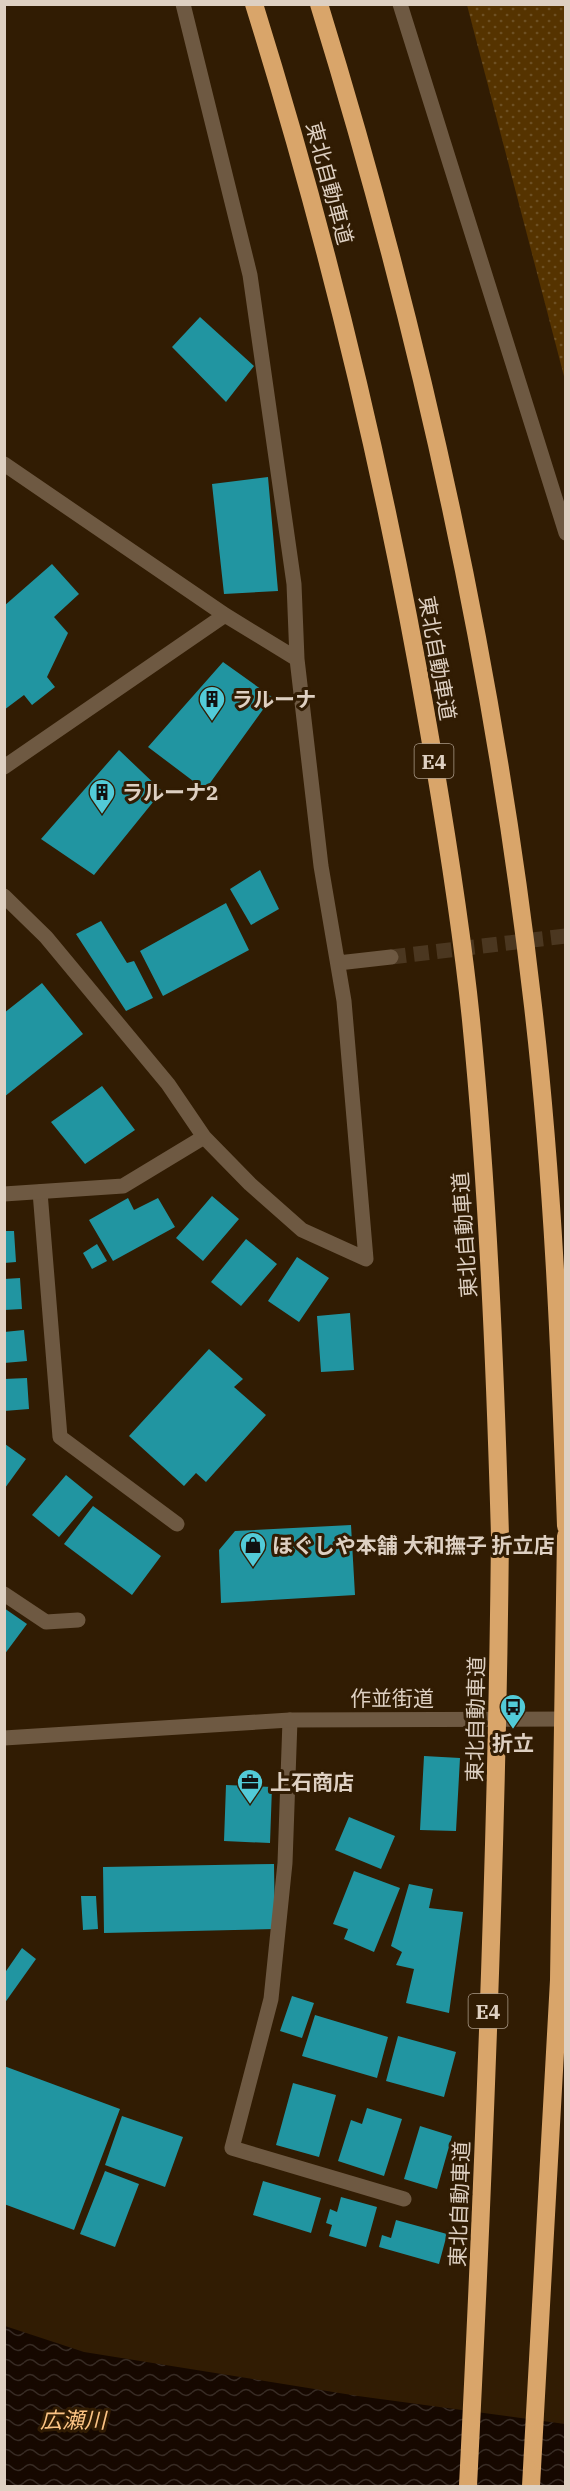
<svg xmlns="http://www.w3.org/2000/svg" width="570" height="2491" viewBox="0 0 570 2491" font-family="'IBM Plex Serif','Noto Sans JP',serif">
	<defs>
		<pattern id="park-dots" width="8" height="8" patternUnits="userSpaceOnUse" patternTransform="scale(1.5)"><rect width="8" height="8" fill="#530"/><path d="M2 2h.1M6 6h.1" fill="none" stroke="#6d5024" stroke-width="1.8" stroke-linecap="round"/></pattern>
		<pattern id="water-waves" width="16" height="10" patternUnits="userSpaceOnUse" patternTransform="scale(1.5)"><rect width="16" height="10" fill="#160800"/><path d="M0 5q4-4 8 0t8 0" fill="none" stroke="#372b24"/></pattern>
	</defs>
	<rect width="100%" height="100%" fill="#311c03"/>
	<path fill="url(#park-dots)" d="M467 5H565V380Z"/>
	<path fill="url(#water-waves)" d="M5 2326 84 2352 358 2396 565 2424V2486H5Z"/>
	<path fill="#2195a1" d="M200 317 254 366 226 402 172 347Z
		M268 477 278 591 224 594 212 484Z
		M52 564 79 594 54 617 68 633 47 677 55 687 32 705 24 695 4 710V606Z
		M223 662 272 697 205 790 148 747Z
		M119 750 162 791 94 875 41 839Z
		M260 870 279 909 251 925 230 889Z
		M226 903 249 950 163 996 140 951Z
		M101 921 127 963 134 961 153 998 126 1011 76 934Z
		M42 983 83 1034 4 1097V1013Z
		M102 1086 135 1130 85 1164 51 1122Z
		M212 1196 239 1219 203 1261 176 1238Z
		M128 1198 134 1210 158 1198 175 1227 113 1261 89 1220Z
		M4 1231H14L16 1262 4 1263Z
		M246 1239 277 1264 241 1306 211 1282Z
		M97 1244 107 1261 92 1269 83 1253Z
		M297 1257 329 1278 299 1322 268 1301Z
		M20 1278 22 1309 4 1310V1279Z
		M350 1313 354 1370 321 1372 317 1316Z
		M24 1330 27 1361 4 1363V1332Z
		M209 1349 243 1379 234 1387 266 1415 206 1482 196 1473 184 1486 129 1436Z
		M27 1378 29 1409 4 1411V1379Z
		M5 1444 26 1459 5 1488Z
		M66 1475 93 1497 59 1537 32 1515Z
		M93 1506 161 1556 132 1595 64 1544Z
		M351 1525 355 1595 221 1603 219 1550 235 1531Z
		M4 1608 27 1624 4 1655Z
		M424 1756 460 1758 456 1831 420 1830Z
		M226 1785 272 1787 270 1843 224 1841Z
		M349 1817 395 1836 381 1869 335 1850Z
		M274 1864 275 1929 104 1933 103 1867Z
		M354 1871 400 1888 374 1952 344 1939 348 1929 333 1924Z
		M409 1884 433 1889 429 1908 463 1912 449 2013 406 2003 414 1969 396 1965 402 1952 391 1946Z
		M81 1896H96L98 1929 83 1930Z
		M22 1948 36 1959 4 2004V1974Z
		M292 1996 314 2003 302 2038 280 2031Z
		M315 2015 388 2037 377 2078 302 2056Z
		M398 2036 456 2052 444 2097 386 2081Z
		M4 2066 120 2109 74 2230 4 2204Z
		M293 2083 336 2095 319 2157 276 2145Z
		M367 2108 402 2119 384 2176 338 2161 351 2120 362 2124Z
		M122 2116 183 2137 165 2187 105 2165Z
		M420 2126 452 2136 437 2189 404 2179Z
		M105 2171 139 2184 115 2247 80 2234Z
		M263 2181 321 2198 311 2233 253 2215Z
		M341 2197 377 2207 366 2247 329 2236 332 2225 326 2223 330 2209 337 2212Z
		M396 2220 447 2234 439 2264 379 2247 382 2235 391 2238Z"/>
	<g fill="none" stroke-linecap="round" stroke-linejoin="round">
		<path stroke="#4b3720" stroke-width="15" stroke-dasharray="15 8" stroke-linecap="butt" d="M391 957 566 936"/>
		<path stroke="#6e5942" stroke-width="15" d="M40 1192 60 1437 177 1524
			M4 1594 46 1622 78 1620"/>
		<path stroke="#6e5942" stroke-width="15" d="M4 464 225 615 297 659
			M4 767 225 615
			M4 896 46 937 168 1084 204 1137 250 1184 302 1230 366 1259 344 1001 321 866 297 659 294 584 250 275 183 4
			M338 963 391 957
			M4 1194 123 1186 204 1137
			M290 1720 285 1863 271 1999 232 2148 404 2199"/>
		<path stroke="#6e5942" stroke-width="15" d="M400 4 566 533
			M4 1738 290 1720 566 1719"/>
		<path stroke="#d9a56a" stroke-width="18" d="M254 4C328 241 386 482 428 726 445 824 461 922 471 1020 488 1192 495 1364 500 1536
			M319 4C420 331 494 666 533 1006 553 1178 560 1353 566 1526"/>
		<path stroke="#d9a56a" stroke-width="18" d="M468 2486C484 2170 497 1853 500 1536
			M531 2486 559 1980 566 1536"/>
	</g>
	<defs>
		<g id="building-pin" transform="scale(1.35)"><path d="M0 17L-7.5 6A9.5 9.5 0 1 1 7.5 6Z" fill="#52cbd8" stroke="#311c03"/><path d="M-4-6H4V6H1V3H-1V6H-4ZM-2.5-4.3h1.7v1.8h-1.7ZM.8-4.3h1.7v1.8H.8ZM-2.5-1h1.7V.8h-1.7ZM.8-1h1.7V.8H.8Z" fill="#111"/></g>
		<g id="shop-pin" transform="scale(1.35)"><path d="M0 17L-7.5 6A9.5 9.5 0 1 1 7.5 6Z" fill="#52cbd8" stroke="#311c03"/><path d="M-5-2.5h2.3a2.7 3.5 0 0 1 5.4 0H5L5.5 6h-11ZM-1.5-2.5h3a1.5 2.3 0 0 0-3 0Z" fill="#111"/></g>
		<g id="bus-pin" transform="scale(1.35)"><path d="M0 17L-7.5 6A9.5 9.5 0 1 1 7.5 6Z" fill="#52cbd8" stroke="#311c03"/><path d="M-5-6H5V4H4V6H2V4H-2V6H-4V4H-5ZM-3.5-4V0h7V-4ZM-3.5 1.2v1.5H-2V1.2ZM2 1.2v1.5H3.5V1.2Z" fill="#111"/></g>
		<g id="office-pin" transform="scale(1.35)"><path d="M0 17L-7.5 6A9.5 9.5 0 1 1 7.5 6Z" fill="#52cbd8" stroke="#311c03"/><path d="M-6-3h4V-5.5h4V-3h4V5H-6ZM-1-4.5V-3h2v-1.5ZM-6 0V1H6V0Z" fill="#111"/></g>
	</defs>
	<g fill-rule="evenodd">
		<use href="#building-pin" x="212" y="699"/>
		<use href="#building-pin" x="102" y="792"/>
		<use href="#shop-pin" x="253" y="1545"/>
		<use href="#bus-pin" x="513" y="1707"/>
		<use href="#office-pin" x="250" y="1782"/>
	</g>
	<g text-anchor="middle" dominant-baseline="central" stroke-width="6" stroke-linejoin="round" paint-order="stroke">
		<g fill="#311c03" stroke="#aa9a89" stroke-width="1.5">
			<rect x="414.5" y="744" width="39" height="34" rx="4.5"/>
			<rect x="468.5" y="1994" width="39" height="34" rx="4.5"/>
		</g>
		<g font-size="20" font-weight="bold" fill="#ded0c2">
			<text x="434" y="761">E4</text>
			<text x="488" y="2011">E4</text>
		</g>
		<g font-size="21" fill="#ded0c2" stroke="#311c03">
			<text transform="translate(330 183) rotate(75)">東北自動車道</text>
			<text transform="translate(438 658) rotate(80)">東北自動車道</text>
			<text transform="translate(464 1235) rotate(-94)">東北自動車道</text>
			<text x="392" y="1698">作並街道</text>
			<text transform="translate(475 1719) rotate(-89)">東北自動車道</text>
			<text transform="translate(459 2204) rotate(-88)">東北自動車道</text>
		</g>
		<g font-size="21" font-weight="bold" fill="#ded0c2" stroke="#311c03" text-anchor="start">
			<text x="232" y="699">ラルーナ</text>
			<text x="122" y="792">ラルーナ2</text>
			<text x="272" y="1545">ほぐしや本舗 大和撫子 折立店</text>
			<text x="513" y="1743" text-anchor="middle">折立</text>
			<text x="270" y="1782">上石商店</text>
		</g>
		<g font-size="22" font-style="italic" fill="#fbc384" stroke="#311c03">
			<text x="73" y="2419">広瀬川</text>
		</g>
	</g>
	<rect width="570" height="2491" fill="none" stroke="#ded0c2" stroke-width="12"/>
</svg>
